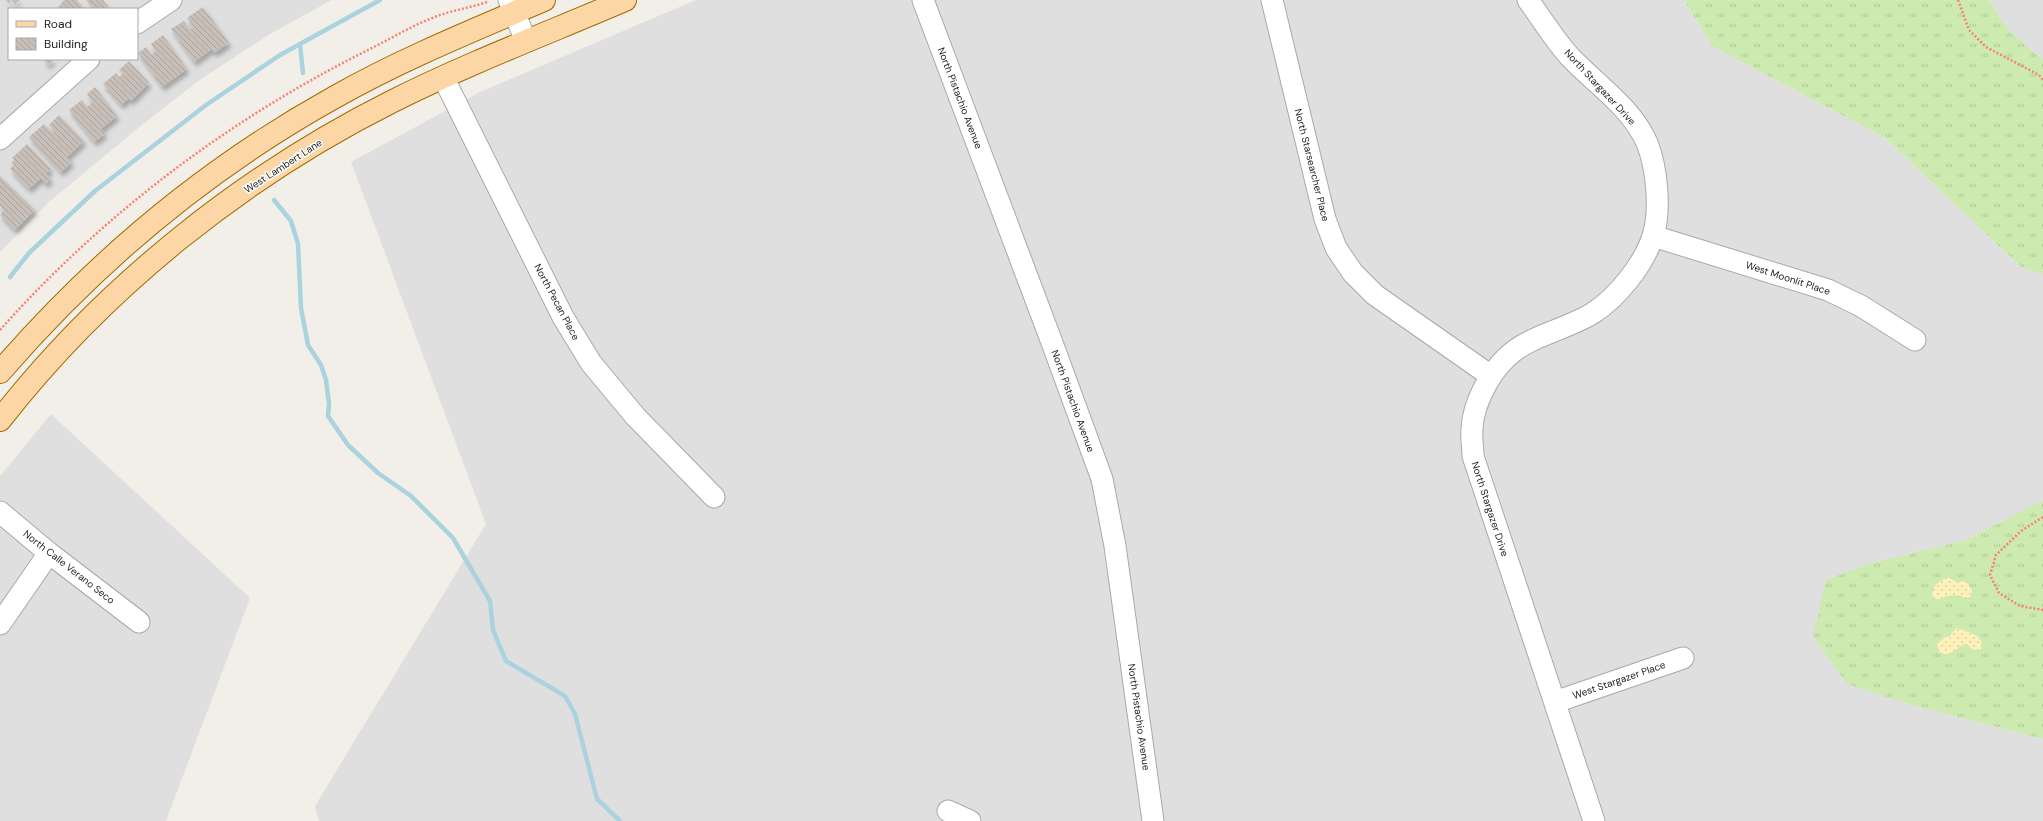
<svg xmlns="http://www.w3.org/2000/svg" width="2043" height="821" viewBox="0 0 2043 821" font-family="'DM Sans',sans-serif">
	<defs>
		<pattern id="grass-tufts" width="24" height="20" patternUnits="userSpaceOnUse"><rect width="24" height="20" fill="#cdebb0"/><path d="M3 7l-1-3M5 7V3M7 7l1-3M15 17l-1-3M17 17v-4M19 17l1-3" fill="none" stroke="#b0c997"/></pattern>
		<pattern id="sand-dots" width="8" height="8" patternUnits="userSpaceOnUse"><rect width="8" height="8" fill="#fff1ba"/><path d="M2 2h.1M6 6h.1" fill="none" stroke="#dacea0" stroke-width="1.8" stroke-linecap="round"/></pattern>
		<pattern id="building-back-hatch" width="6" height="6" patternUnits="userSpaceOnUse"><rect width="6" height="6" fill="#c7bfb8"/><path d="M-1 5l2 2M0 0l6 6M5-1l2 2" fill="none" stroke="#aba49e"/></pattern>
		<filter id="shadow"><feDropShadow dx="2.5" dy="4.5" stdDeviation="2" flood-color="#0004"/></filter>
	</defs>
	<rect width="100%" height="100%" fill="#f2efe9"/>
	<path fill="#e0dfdf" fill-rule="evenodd" d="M0 0H332L270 34 201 79 143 124 49 202 0 252ZM9 9H137V59H9Z
		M696 0H1684L1712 46 1885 138 2022 268 2043 274V500L1966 540 1868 564 1915 706 2043 739V821H319L315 806 486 524 351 162 480 92Z
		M1989 0H2043V60L2006 27Z
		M51 414 250 598 166 821H0V476Z"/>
	<path fill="url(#grass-tufts)" d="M1684 0H1989L2006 27 2043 60V274L2022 268 1885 138 1712 46Z
		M2043 500V739L1915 706 1847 684 1813 636 1826 580 1868 564 1966 540Z"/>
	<path fill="url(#sand-dots)" d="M1947 577 1957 582 1966 581 1972 590 1971 596C1965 600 1961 595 1955 595 1947 594 1943 600 1934 599L1932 594 1936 584Z
		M1956 628C1965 631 1986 635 1981 649L1973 650 1967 644H1964C1955 649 1949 659 1939 651L1937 644 1944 638 1950 636Z"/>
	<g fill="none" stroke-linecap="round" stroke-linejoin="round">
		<path stroke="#aad3df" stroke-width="4.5" d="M300 44 303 73
			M274 200 291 221 298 244 301 308 308 345 321 365 326 380 329 404 328 416 348 445 378 473 411 496 453 538 490 601 493 630 506 661 565 696 575 714 597 799 620 821
			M10 277 29 253 95 191 206 105 280 55 380 0"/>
	</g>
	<path fill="url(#building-back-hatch)" filter="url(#shadow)" d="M6 0H20L15 4 12 0 9 3Z
		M64 0H77L84 9H57Z
		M86 0H103L110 9H93Z
		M203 7 229 43 214 53 212 49 194 62 171 29 184 21 190 30 194 27 187 18Z
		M163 35 187 69 162 87 138 53 146 47 151 55 156 51 151 44Z
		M43 59H54L48 65Z
		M129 61 149 83 131 101 129 98 121 105 103 84 116 73 119 77 123 74 119 70Z
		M95 87 117 116 101 129 105 134 94 142 69 110 82 100 87 107 93 102 87 94Z
		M59 115 84 141 67 157 72 162 61 172 29 137 44 124 53 133 55 131 49 125Z
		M27 144 51 169 46 174 51 179 46 184 41 178 29 189 10 169 14 165 12 163 14 160 12 158Z
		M0 176 35 210 15 230 0 215 4 210 0 206Z"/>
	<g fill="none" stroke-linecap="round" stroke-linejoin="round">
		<g stroke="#a9a9a9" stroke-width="23">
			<path id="minor" d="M509 0 526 41
				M923 0 1054 348 1102 479 1115 546 1153 821
				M1272 0 1325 219 1336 248 1353 273 1375 295 1491 376
				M1528 0C1542 19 1555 41 1571 58 1597 85 1632 108 1647 143 1657 168 1661 210 1653 236 1644 264 1618 297 1593 313 1566 330 1530 335 1507 357 1489 374 1473 404 1472 429 1471 438 1473 447 1473 456L1594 821
				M137 23 171 0
				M443 77 563 317 591 363 635 416 714 497
				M0 139 89 59
				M1653 236 1828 290 1861 306 1915 340
				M0 512 49 553 139 622
				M0 624 49 553
				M1555 702 1683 658
				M948 811 970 821"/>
		</g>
		<g stroke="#a06b00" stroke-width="24">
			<path id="major" d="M0 372C95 262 207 168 335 97 402 59 474 30 544 0
				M0 420C104 287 243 176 393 101 469 63 548 33 625 0"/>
		</g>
		<path stroke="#fa8072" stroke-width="2.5" stroke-dasharray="2 2" stroke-linecap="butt" d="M1958 0 1969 30 1986 47 2039 75 2043 80
			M0 330C104 213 231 118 370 49 392 38 413 25 435 17 452 10 470 8 487 2
			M2043 517 2021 531 1996 555 1990 575 1999 593 2020 606 2043 610"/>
		<use href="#minor" stroke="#fff" stroke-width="21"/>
		<use href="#major" stroke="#fcd6a4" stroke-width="22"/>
	</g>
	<g text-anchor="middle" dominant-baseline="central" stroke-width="3" stroke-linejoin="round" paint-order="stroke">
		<g font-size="10" fill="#222" stroke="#fff">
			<text transform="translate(1600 87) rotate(47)">North Stargazer Drive</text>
			<text transform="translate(960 98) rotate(69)">North Pistachio Avenue</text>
			<text transform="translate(1312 165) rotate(76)">North Starsearcher Place</text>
			<text transform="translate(283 166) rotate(-33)">West Lambert Lane</text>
			<text transform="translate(1788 278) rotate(18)">West Moonlit Place</text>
			<text transform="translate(557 302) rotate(62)">North Pecan Place</text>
			<text transform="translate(1073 401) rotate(70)">North Pistachio Avenue</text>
			<text transform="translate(1490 509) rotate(72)">North Stargazer Drive</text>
			<text transform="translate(69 567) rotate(38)">North Calle Verano Seco</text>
			<text transform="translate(1619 680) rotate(-19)">West Stargazer Place</text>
			<text transform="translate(1139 717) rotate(82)">North Pistachio Avenue</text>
		</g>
	</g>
	<rect x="8" y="8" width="130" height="52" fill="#ffffff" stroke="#a7a7a7"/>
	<rect x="16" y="21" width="20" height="6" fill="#fcd6a4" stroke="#a7a7a7"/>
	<text x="44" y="28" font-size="12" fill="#222222">Road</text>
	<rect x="16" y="38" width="20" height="12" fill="url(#building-back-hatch)" stroke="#a7a7a7"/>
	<text x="44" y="48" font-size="12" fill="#222222">Building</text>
</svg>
